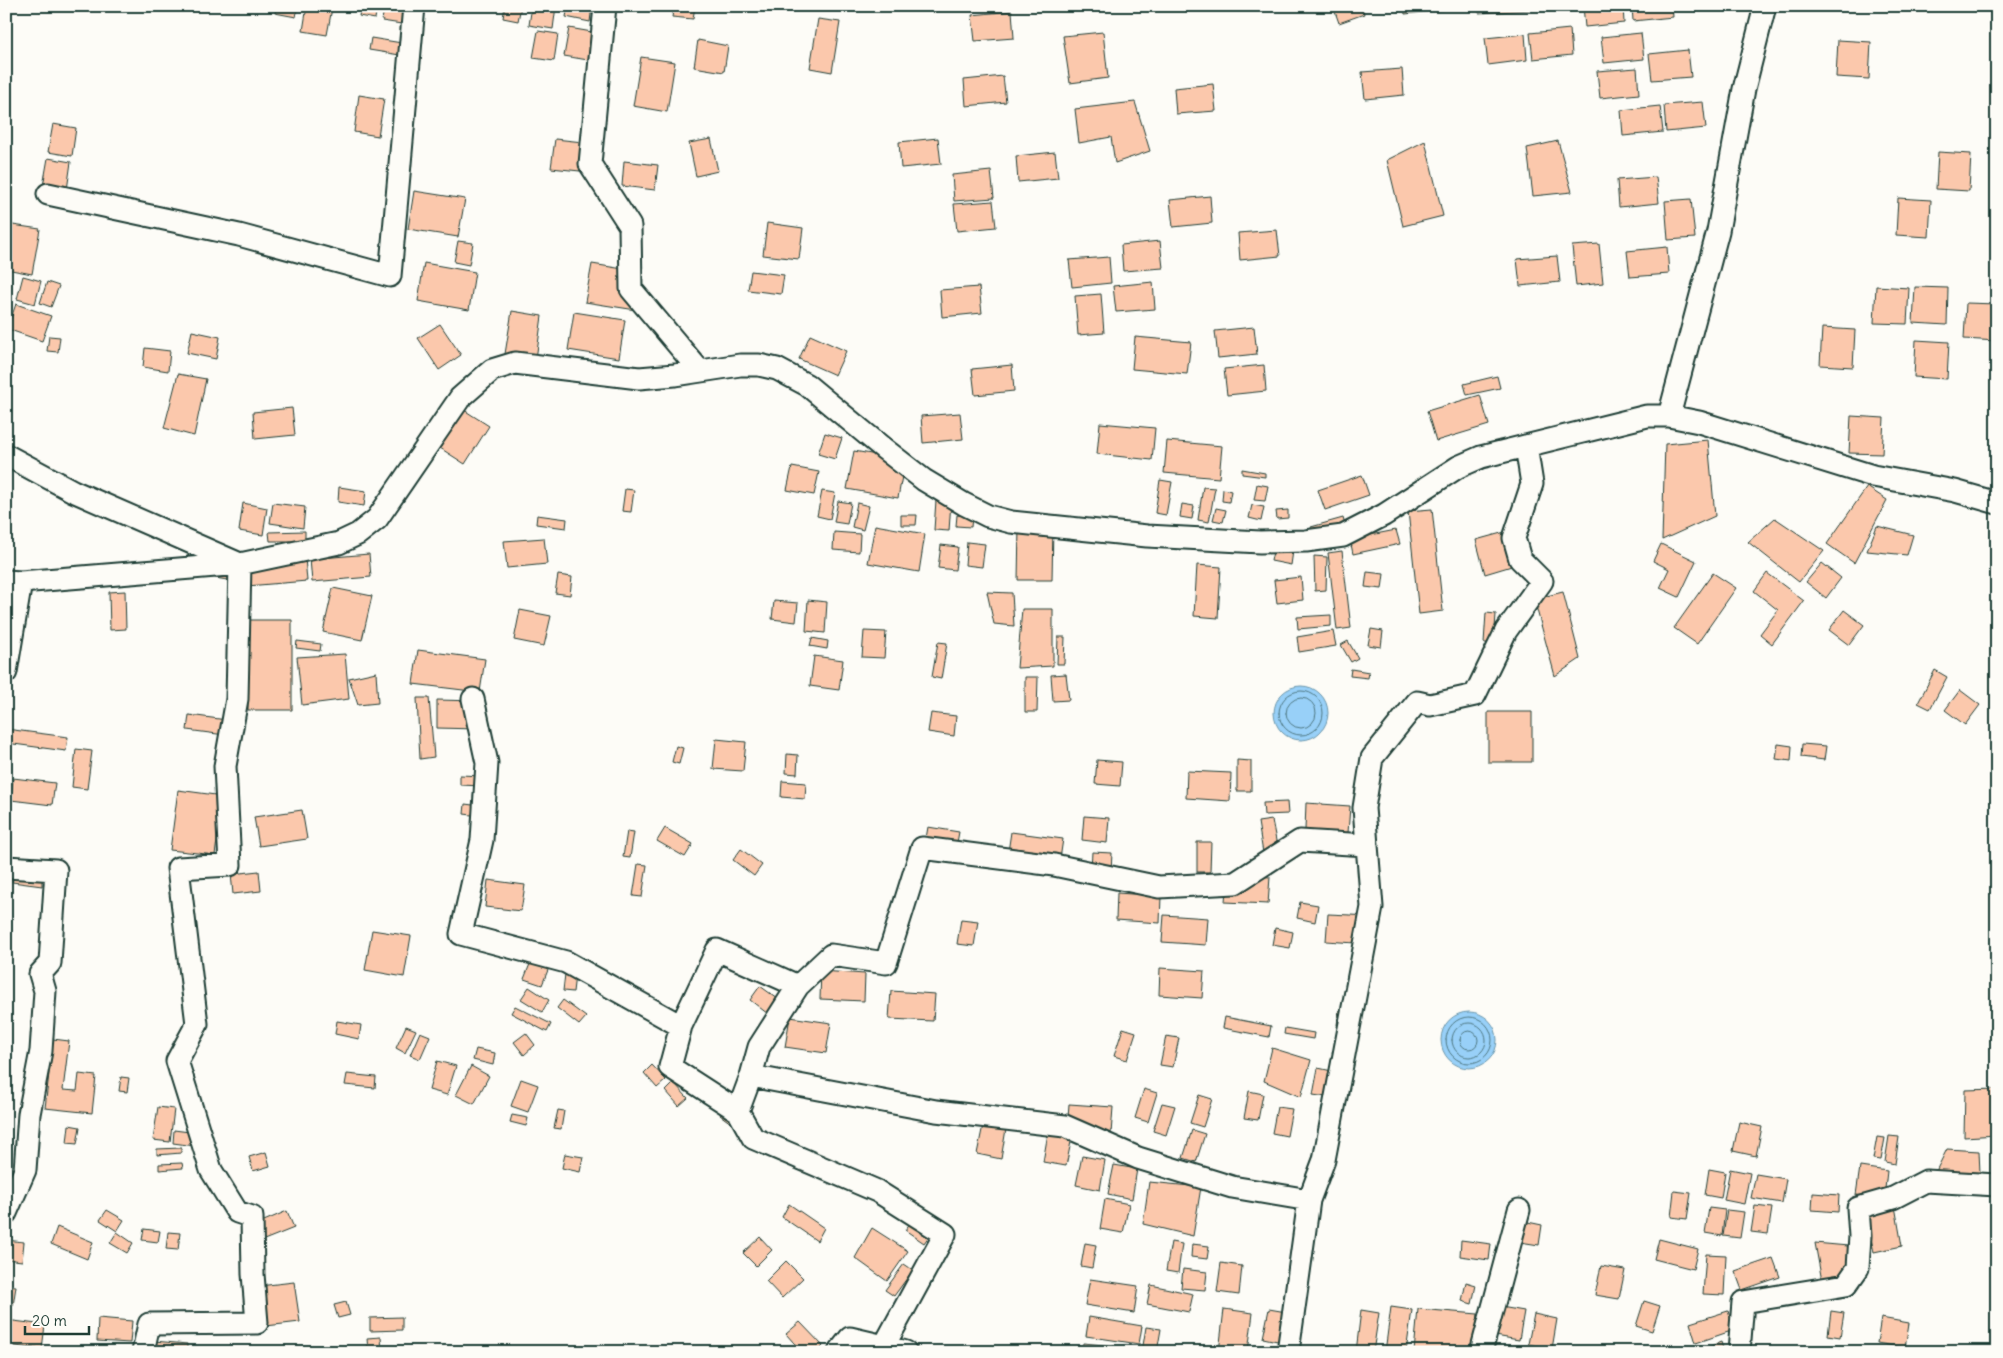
<svg xmlns="http://www.w3.org/2000/svg" width="2003" height="1358" viewBox="0 0 2003 1358" font-family="Delius,sans-serif">
	<rect width="100%" height="100%" fill="#fdfcf7"/>
	<filter id="ink" filterUnits="userSpaceOnUse"><feTurbulence type="fractalNoise" baseFrequency=".02" numOctaves="2"/><feDisplacementMap in="SourceGraphic" scale="10" xChannelSelector="R" yChannelSelector="G"/><feConvolveMatrix kernelMatrix="1 2 1 2 8 2 1 2 1" color-interpolation-filters="sRGB"/></filter>
	<g filter="url(#ink)">
		<path fill="#98d0f8" stroke="#6895aa" d="M1274 713a27 27 0 1 1 54 0a27 27 0 1 1-54 0Z
			M1441 1040a28 28 0 1 1 56 0a28 28 0 1 1-56 0Z"/>
		<g fill="none" stroke-linecap="round" stroke-linejoin="round">
			<path stroke="#4f7882" stroke-width="1" d="M1279 713a22 22 0 1 1 44 0a22 22 0 1 1-44 0Z
				M1286 713a15 15 0 1 1 30 0a15 15 0 1 1-30 0Z
				M1446 1040a23 23 0 1 1 46 0a23 23 0 1 1-46 0Z
				M1452 1040a17 17 0 1 1 34 0a17 17 0 1 1-34 0Z
				M1460 1040a9 9 0 1 1 18 0a9 9 0 1 1-18 0Z"/>
		</g>
		<path fill="#fbc8ac" stroke="#1f3d34" d="M276 6H298L296 17 275 13Z
			M307 6 332 8 327 35 303 31Z
			M361 6H377L375 19 359 16Z
			M505 6H521L518 21 503 18Z
			M532 6H556L553 29 529 25Z
			M568 6H592L590 22 566 17Z
			M674 6H695L693 19 672 17Z
			M1333 6H1362L1364 14 1339 23Z
			M1404 6H1444V10L1405 14Z
			M1478 6H1566L1567 8 1479 13Z
			M1583 6H1623L1624 23 1585 27Z
			M1632 6H1672L1673 17 1633 21Z
			M384 7 411 12 408 25 382 21Z
			M1012 11 1014 38 975 41 972 15Z
			M818 19 840 22 832 72 810 68Z
			M569 28 592 32 588 60 564 56Z
			M1570 29 1572 55 1533 59 1530 33Z
			M538 31 558 34 554 61 533 58Z
			M1103 32 1108 78 1070 83 1063 36Z
			M1641 33 1644 59 1604 63 1601 37Z
			M1525 34 1527 60 1488 65 1485 38Z
			M371 38 408 44 406 56 369 50Z
			M698 40 728 46 724 72 694 67Z
			M1838 40 1871 42 1869 79 1836 77Z
			M1688 50 1691 77 1652 80 1649 54Z
			M641 57 675 62 667 112 633 106Z
			M1637 68 1639 94 1600 98 1597 71Z
			M1402 69 1404 95 1365 99 1362 72Z
			M1003 76 1006 102 966 106 964 80Z
			M1213 84 1216 111 1176 114 1174 88Z
			M359 95 384 99 378 136 354 132Z
			M1135 102 1150 151 1115 163 1111 137 1079 143 1075 109Z
			M1703 102 1706 128 1666 132 1664 105Z
			M1660 106 1663 132 1623 136 1621 110Z
			M53 124 76 128 72 156 48 152Z
			M938 138 941 164 901 168 899 142Z
			M555 139 583 142 580 171 551 168Z
			M711 139 718 171 696 176 689 143Z
			M1425 141 1443 216 1403 226 1387 160Z
			M1558 141 1572 192 1533 196 1527 148Z
			M1055 152 1058 178 1018 182 1016 156Z
			M1938 152 1971 154 1969 191 1936 189Z
			M48 158 71 162 67 190 43 186Z
			M624 161 658 165 655 190 622 186Z
			M991 171 994 198 954 201 952 175Z
			M1656 177 1659 203 1619 207 1617 180Z
			M414 191 465 199 458 237 408 229Z
			M1210 196 1212 223 1173 227 1170 200Z
			M1898 198 1931 200 1929 237 1896 235Z
			M1691 199 1695 238 1668 240 1665 201Z
			M993 201 996 227 957 231 954 204Z
			M767 223 803 228 799 259 763 255Z
			M6 224 40 229 32 274 6 269Z
			M1277 230 1280 256 1240 260 1238 233Z
			M458 241 473 243 469 265 454 262Z
			M1160 241 1163 268 1123 271 1121 245Z
			M1599 244 1603 283 1576 286 1572 246Z
			M1667 247 1669 274 1630 277 1627 251Z
			M1557 256 1560 282 1520 286 1517 259Z
			M1109 257 1111 283 1072 287 1069 260Z
			M424 263 475 272 469 310 418 301Z
			M592 264 642 272 636 310 585 302Z
			M751 271 784 275 781 294 748 290Z
			M23 276 41 281 35 304 17 299Z
			M47 282 59 286 51 307 40 303Z
			M1153 282 1155 309 1116 312 1113 286Z
			M1876 286 1909 288 1907 324 1874 323Z
			M979 287 982 313 942 317 940 290Z
			M1915 287 1948 288 1947 325 1913 323Z
			M1101 294 1104 333 1078 335 1075 296Z
			M1966 303 1997 304V341L1964 339Z
			M16 304 51 316 42 341 7 329Z
			M512 311 542 316 536 359 505 354Z
			M574 312 625 320 619 358 568 350Z
			M440 324 461 355 439 370 418 338Z
			M1254 327 1257 354 1218 358 1215 331Z
			M1822 328 1855 330 1853 367 1820 365Z
			M192 331 220 337 216 359 187 353Z
			M810 335 846 351 835 375 799 359Z
			M49 336 60 337 58 352 47 351Z
			M1135 337 1191 342 1187 374 1132 369Z
			M1916 340 1949 342 1947 379 1914 377Z
			M145 348 170 351 168 371 143 367Z
			M1012 365 1014 391 975 395 972 369Z
			M1264 365 1266 391 1227 395 1224 369Z
			M178 374 206 379 194 436 164 428Z
			M1497 376 1500 388 1467 395 1464 384Z
			M1480 395 1489 425 1436 441 1427 411Z
			M292 408 295 435 255 439 253 412Z
			M464 410 489 426 465 464 440 448Z
			M960 413 963 439 923 443 921 416Z
			M1851 416 1884 418 1882 454 1849 453Z
			M1100 423 1155 428 1152 460 1097 454Z
			M825 433 842 438 835 459 818 454Z
			M1708 440 1715 516 1662 540 1665 444Z
			M1167 441 1222 446 1219 478 1164 473Z
			M854 451 905 460 898 498 847 489Z
			M792 467 819 472 814 495 787 490Z
			M1242 469 1265 473V477L1242 474Z
			M1362 475 1369 495 1325 510 1318 490Z
			M1160 480 1172 482 1166 515 1155 513Z
			M1257 484 1268 486 1265 501 1254 500Z
			M339 487 366 491 364 506 338 502Z
			M1203 487 1215 488 1209 522 1198 520Z
			M1867 487 1887 500 1854 563 1827 544Z
			M625 489 634 490 631 512 622 511Z
			M1223 489 1231 491 1229 502 1222 501Z
			M822 491 835 493 830 519 817 516Z
			M936 500 951 501 949 531 934 530Z
			M838 501 851 503 847 524 834 522Z
			M243 503 267 508 263 535 239 531Z
			M273 503 305 507 303 528 270 523Z
			M857 503 869 506 863 530 852 527Z
			M1182 504 1194 506 1192 519 1180 517Z
			M1252 505 1264 507 1261 521 1249 518Z
			M1216 508 1226 510 1223 522 1213 520Z
			M1432 509 1443 611 1419 614 1408 511Z
			M1288 510V518L1277 519 1276 511Z
			M537 515 567 519 566 528 536 524Z
			M901 515H917L916 525H901Z
			M957 515 972 517 971 527 956 526Z
			M1343 518 1345 525 1313 534 1311 527Z
			M1775 518 1824 551 1799 582 1748 542Z
			M875 525 925 534 919 572 868 563Z
			M1877 526 1913 535 1907 555 1867 551Z
			M1019 527H1053L1052 580H1018Z
			M1396 530 1400 544 1353 554 1350 539Z
			M305 531V541H270L269 532Z
			M834 532 860 534 859 552 833 550Z
			M1505 532 1515 565 1485 574 1476 540Z
			M544 538 547 564 507 568 504 541Z
			M967 542 985 544 982 567 965 565Z
			M1661 544 1696 561 1679 597 1660 588 1669 569 1653 561Z
			M941 545 958 547 955 570 938 568Z
			M1274 547 1293 551 1291 565 1271 561Z
			M1342 551 1351 628 1337 630 1328 553Z
			M369 554 371 577 312 582 310 559Z
			M1314 556 1327 557 1326 590 1315 591Z
			M305 558 307 581 247 586 245 563Z
			M1822 563 1841 578 1826 598 1806 582Z
			M1197 565 1221 567 1218 618 1194 616Z
			M216 567 234 569 233 581 215 578Z
			M1367 572 1384 574 1382 589 1365 587Z
			M1713 573 1736 588 1697 644 1674 628Z
			M1767 573 1804 601 1772 644 1760 634 1778 610 1754 591Z
			M558 575 572 577 570 595 555 593Z
			M1301 577 1303 600 1277 603 1274 580Z
			M333 588 372 596 362 640 323 632Z
			M125 591 126 629 110 630 109 592Z
			M987 592 1012 593 1014 626 994 624Z
			M1563 592 1580 659 1555 676 1534 599Z
			M808 600 827 602 825 633 806 631Z
			M774 601 798 603 796 622 772 619Z
			M1022 609H1053V666L1017 668Z
			M520 610 551 616 544 646 514 640Z
			M1844 610 1864 625 1849 645 1829 630Z
			M1486 613 1496 614 1494 643H1484Z
			M1331 615V626L1298 629 1297 617Z
			M247 620H292V710H248Z
			M1371 629 1383 631 1381 647 1368 645Z
			M864 631 886 632 884 658 862 657Z
			M1333 631 1336 646 1299 652 1297 637Z
			M1058 637H1065L1064 664H1057Z
			M812 638 828 641 827 649 810 646Z
			M297 641 321 644 320 651 296 648Z
			M1348 641 1358 658 1351 662 1341 645Z
			M938 642 947 643 941 679 932 677Z
			M418 650 485 659 480 692 413 684Z
			M345 654 349 699 302 705 297 657Z
			M814 656 843 660 839 690 810 686Z
			M1351 669 1369 672 1368 678 1350 676Z
			M1935 670 1947 677 1930 709 1918 703Z
			M376 672 378 703 358 705 349 678Z
			M1066 674 1069 700 1053 701 1051 675Z
			M1025 677H1038L1037 712H1025Z
			M1960 690 1980 705 1965 725 1945 710Z
			M417 698H429L434 757 420 759Z
			M437 700 478 701 477 729 437 728Z
			M1488 712H1532V762H1488Z
			M931 713 956 716 954 736 928 732Z
			M189 715 227 720 225 735 187 730Z
			M6 729 68 737 66 751 6 743Z
			M716 739 746 742 743 771 713 769Z
			M1778 744 1792 746 1791 761 1776 759Z
			M1802 744 1826 746 1824 760 1801 757Z
			M676 746 683 748 679 764 672 762Z
			M76 749 92 751 87 789 72 787Z
			M787 754 798 755 797 774 786 773Z
			M1097 760 1122 762 1120 786 1095 784Z
			M1237 760 1251 761V791H1237Z
			M1187 771 1231 773 1230 801 1186 798Z
			M460 775 483 776 482 786 460 785Z
			M13 778 55 783 52 805 11 800Z
			M782 781 806 783 805 799 781 797Z
			M178 790 223 796 215 855 170 850Z
			M1287 802 1288 814 1264 815 1263 803Z
			M1306 803 1350 806 1348 833 1305 830Z
			M465 804 480 806 479 816 464 814Z
			M302 810 307 839 259 846 254 817Z
			M1084 816 1109 818 1107 843 1082 840Z
			M1272 820 1278 851 1263 853 1258 822Z
			M928 827 959 832 956 848 925 844Z
			M665 828 693 844 685 857 657 841Z
			M627 831 634 832 630 858 623 857Z
			M1011 832 1063 839 1060 859 1008 852Z
			M1197 842H1211L1210 872H1197Z
			M741 849 762 865 754 876 733 860Z
			M1092 852 1112 853 1111 871 1091 869Z
			M638 864 647 865 642 897 633 896Z
			M259 871 261 891 233 894 231 874Z
			M1227 874 1270 877 1268 904 1225 902Z
			M13 876 42 880V886L12 882Z
			M488 880 525 885 521 911 485 907Z
			M1117 893 1161 896 1160 923 1116 920Z
			M1300 902 1318 905 1315 922 1297 918Z
			M1328 914 1372 916 1370 944 1326 941Z
			M1164 915 1208 918 1206 945 1162 942Z
			M961 919 978 921 974 946 957 944Z
			M1275 928 1293 932 1290 948 1272 945Z
			M372 930 411 936 404 977 365 970Z
			M532 959 550 965 542 985 524 979Z
			M1160 968 1204 971 1202 998 1159 995Z
			M821 971 865 974 864 1001 820 999Z
			M565 974 575 975 573 992 563 991Z
			M760 986 778 999 768 1014 750 1000Z
			M529 987 549 1000 542 1012 521 999Z
			M891 991 935 994 933 1021 889 1019Z
			M563 1000 586 1017 579 1025 557 1008Z
			M515 1006 551 1024 547 1032 511 1013Z
			M1339 1010 1345 1011 1343 1026 1337 1025Z
			M790 1017 831 1023 826 1053 785 1047Z
			M1225 1017 1271 1026 1269 1037 1223 1028Z
			M337 1021 361 1025 359 1039 335 1034Z
			M406 1026 416 1030 405 1053 396 1048Z
			M1123 1028 1136 1032 1127 1060 1114 1056Z
			M1285 1028 1314 1033 1313 1039 1284 1034Z
			M420 1032 430 1036 420 1059 410 1055Z
			M526 1033 535 1045 524 1055 514 1042Z
			M1166 1036 1179 1038 1173 1067 1160 1065Z
			M53 1039 69 1041 63 1090 77 1091 79 1074 96 1076 92 1113 45 1108Z
			M1272 1048 1311 1060 1301 1097 1264 1081Z
			M476 1049 495 1053 493 1065 473 1060Z
			M437 1061 456 1066 447 1095 429 1090Z
			M652 1065 666 1080 657 1088 644 1073Z
			M471 1066 489 1076 474 1104 456 1095Z
			M1318 1068 1332 1071 1327 1097 1313 1095Z
			M347 1074 376 1077 375 1088 345 1085Z
			M121 1077 129 1078 127 1092 119 1091Z
			M521 1079 538 1085 528 1112 511 1106Z
			M674 1083 688 1098 679 1106 666 1091Z
			M1144 1089 1157 1093 1148 1122 1135 1118Z
			M1997 1089V1135L1964 1137 1965 1090Z
			M1249 1091 1263 1094 1258 1120 1244 1118Z
			M1199 1095 1212 1099 1203 1127 1190 1123Z
			M1162 1103 1175 1106 1166 1135 1153 1131Z
			M1069 1104 1113 1107 1111 1134 1067 1131Z
			M726 1106 735 1126 720 1115Z
			M158 1107 174 1109 170 1142 153 1140Z
			M1277 1107 1292 1109 1287 1136 1272 1133Z
			M558 1110 564 1111 561 1129 554 1128Z
			M512 1115 528 1118 526 1126 510 1122Z
			M1739 1122 1762 1127 1756 1156 1733 1151Z
			M69 1125 80 1127 77 1144 67 1143Z
			M983 1125 1006 1129 1001 1159 977 1154Z
			M174 1130 197 1133 195 1146 173 1143Z
			M1192 1130 1205 1134 1196 1162 1183 1158Z
			M1048 1133 1072 1137 1066 1166 1043 1162Z
			M1889 1136 1899 1137 1895 1164 1885 1162Z
			M1877 1137 1885 1138 1881 1160 1873 1159Z
			M181 1148V1153L157 1155V1149Z
			M1947 1149 1979 1151 1980 1173 1936 1171Z
			M266 1152 270 1166 253 1171 249 1157Z
			M565 1154 583 1157 580 1172 562 1168Z
			M1082 1156 1105 1160 1100 1190 1076 1185Z
			M182 1163 183 1168 159 1170V1164Z
			M1114 1165 1137 1169 1132 1199 1108 1194Z
			M1860 1167 1887 1171 1884 1198 1856 1195Z
			M1709 1169 1725 1172 1721 1198 1705 1195Z
			M1730 1169 1750 1173 1744 1204 1724 1200Z
			M1756 1174 1786 1179 1782 1203 1751 1198Z
			M1149 1182 1201 1187 1193 1236 1143 1224Z
			M1674 1191 1691 1193 1687 1219 1671 1217Z
			M1813 1193 1839 1195 1838 1212 1812 1210Z
			M1105 1199 1129 1204 1123 1233 1100 1229Z
			M789 1204 824 1228 817 1241 782 1217Z
			M1755 1206 1772 1208 1768 1234 1751 1232Z
			M1895 1206 1902 1246 1874 1252 1865 1212Z
			M1709 1208 1725 1210 1722 1236 1705 1233Z
			M107 1210 124 1220 117 1231 100 1220Z
			M1727 1210 1744 1212 1740 1238 1723 1236Z
			M287 1211 294 1228 264 1240 257 1224Z
			M914 1218 932 1232 924 1243 905 1230Z
			M1523 1221 1542 1225 1539 1245 1520 1242Z
			M57 1227 93 1242 87 1259 51 1244Z
			M872 1228 908 1251 887 1281 855 1258Z
			M144 1229 160 1231 158 1242 142 1240Z
			M117 1232 133 1243 127 1253 110 1243Z
			M168 1232 180 1233 178 1250 166 1249Z
			M760 1237 772 1250 756 1266 743 1253Z
			M1659 1239 1698 1249 1693 1269 1654 1259Z
			M6 1240 24 1242 22 1261 6 1259Z
			M1461 1240 1491 1244 1489 1260 1460 1256Z
			M1171 1242 1182 1244 1178 1273 1166 1271Z
			M1085 1243 1096 1245 1092 1268 1081 1266Z
			M1815 1243 1870 1248 1824 1292Z
			M1192 1244 1209 1246 1207 1259 1191 1257Z
			M1706 1254 1726 1255 1724 1295 1703 1294Z
			M1773 1258 1780 1277 1742 1290 1735 1271Z
			M786 1261 803 1278 782 1298 766 1281Z
			M1221 1263 1242 1266 1239 1295 1217 1292Z
			M904 1264 913 1270 894 1296 885 1290Z
			M1601 1266 1625 1270 1619 1299 1595 1295Z
			M1183 1269 1207 1272 1205 1290 1181 1288Z
			M1090 1279 1138 1286 1134 1313 1085 1305Z
			M294 1282 300 1322 266 1326 259 1286Z
			M1466 1282 1476 1285 1472 1304 1462 1301Z
			M6 1285 16 1286 13 1306 6 1305Z
			M1151 1285 1193 1294 1189 1312 1147 1304Z
			M1644 1301 1660 1306 1652 1331 1636 1326Z
			M346 1302 350 1315 338 1318 334 1305Z
			M1391 1307 1412 1310 1406 1352H1385Z
			M1501 1307 1524 1311 1519 1340 1495 1336Z
			M1224 1309 1253 1313 1248 1352H1219Z
			M1269 1309 1292 1313 1287 1343 1263 1338Z
			M1418 1309 1478 1314 1474 1352H1414Z
			M1361 1310 1379 1313 1373 1352H1356Z
			M1728 1311 1734 1330 1696 1343 1690 1323Z
			M1831 1311 1844 1313 1840 1337 1828 1335Z
			M1534 1314 1557 1319 1552 1349 1528 1344Z
			M402 1317V1330L370 1331V1318Z
			M1089 1317 1142 1326 1139 1344 1086 1336Z
			M98 1318 132 1321 130 1343 97 1341Z
			M1881 1318 1909 1323 1905 1348 1877 1343Z
			M6 1320 45 1325 42 1349 6 1345Z
			M800 1322 823 1346 817 1352H802L786 1334Z
			M1146 1327 1161 1329 1157 1352H1142Z
			M381 1337 382 1352H368L367 1338Z
			M154 1341 187 1344V1352H153Z
			M1721 1342 1724 1352H1698V1351Z
			M1083 1343 1114 1346V1352H1082Z
			M1838 1349H1863V1352H1838Z"/>
		<g fill="none" stroke-linecap="round" stroke-linejoin="round">
			<g stroke="#1f3d34" stroke-width="25">
				<path id="minor" d="M605 6 590 164 630 226 631 289 699 370
					M48 194 239 235 390 276 414 6
					M1669 416 1718 231 1744 89 1765 6
					M6 455 73 491 240 564 237 699 225 766 230 865 178 868 197 1024 177 1061 211 1170 237 1212 252 1217 253 1274 257 1323 149 1324 143 1352
					M6 581 21 582 240 564 339 543 358 534 377 519 460 398 492 370 515 363 639 378 675 375 740 365H759L777 369 807 385 883 448 924 480 964 504 988 516 1011 522 1147 536 1260 542 1306 541 1343 536 1384 515 1458 467 1481 457 1647 416H1669L1699 422 1873 476 1955 491 1997 503
					M6 672 21 582
					M473 699 487 763 482 840 461 934 566 962 681 1026
					M6 867 56 870 50 963 40 974 45 991 41 1051 29 1114 25 1170 6 1213
					M751 1076 759 1047 798 986
					M738 1111 670 1067 681 1026 717 950 798 986 831 955 886 963 922 848 1054 865 1159 887 1235 883 1300 841 1367 845
					M884 1346 906 1352
					M839 1352 850 1338 884 1346 945 1234 877 1191 753 1138 738 1111 751 1076 936 1111 1065 1126 1138 1158 1232 1187 1309 1200
					M1288 1352 1309 1200 1324 1160 1372 907 1364 808 1372 758 1417 702 1430 705 1475 695 1506 631 1542 581 1520 559 1514 538 1532 484 1526 446
					M1481 1352 1519 1210
					M1739 1352 1743 1302 1846 1285 1858 1268 1860 1236 1858 1208 1893 1198 1926 1181 1997 1185"/>
			</g>
			<use href="#minor" stroke="#fdfcf7" stroke-width="21"/>
		</g>
	</g>
	<rect width="2003" height="1358" fill="none" stroke="#fdfcf7" stroke-width="25"/>
	<rect x="12" y="12" width="1978" height="1333" fill="none" stroke="#1f3d34" stroke-width="2" filter="url(#ink)"/>
	<path d="M25 1326v8h64v-8" fill="none" stroke="#1f3d34" stroke-width="2.5"/>
	<text x="32" y="1326" font-size="15" fill="#1f3d34" stroke="#fdfcf7" stroke-width="4" paint-order="stroke">20 m</text>
</svg>
